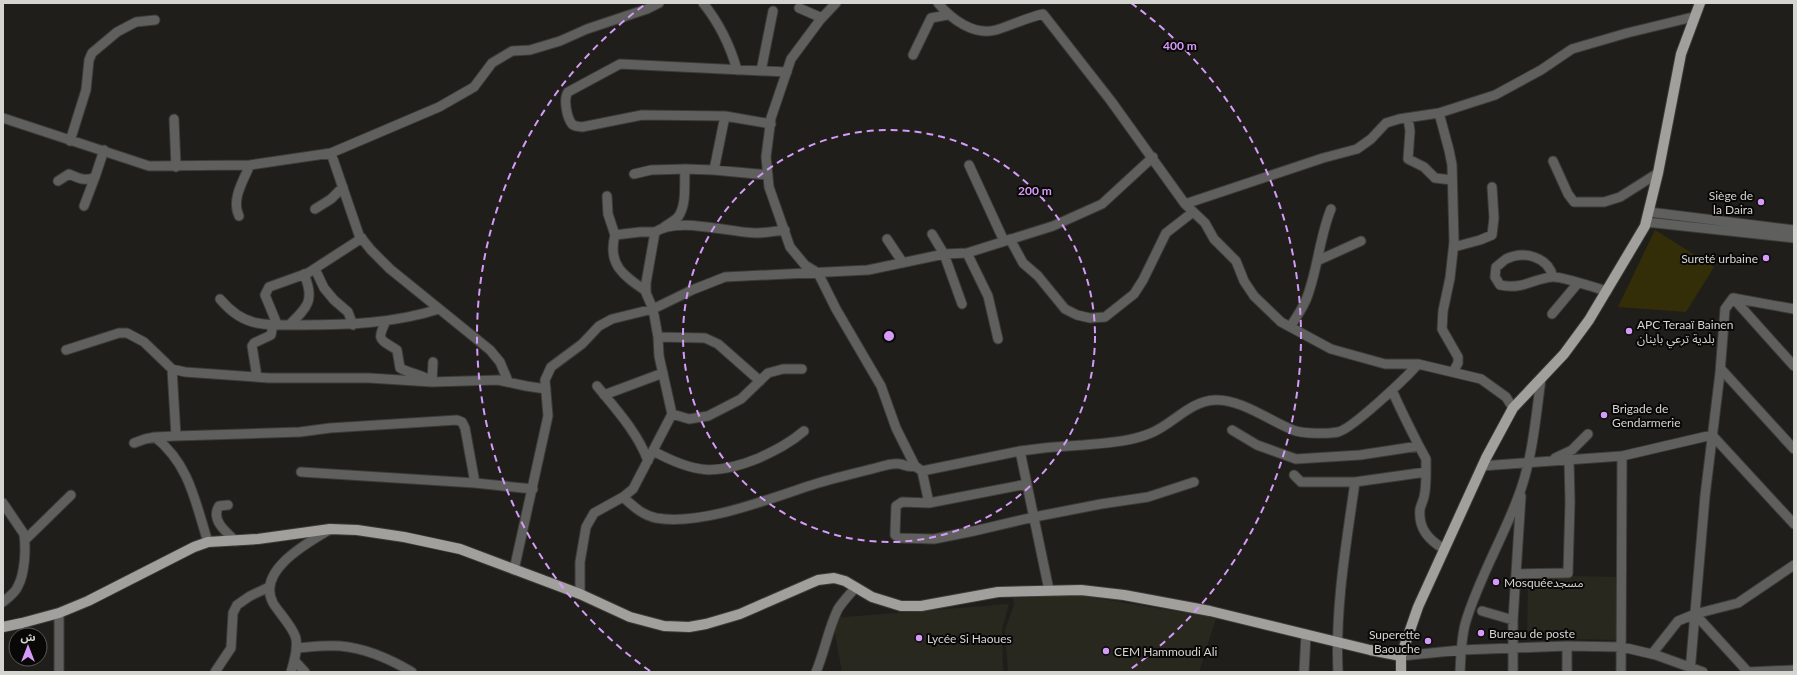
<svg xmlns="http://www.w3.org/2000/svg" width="1797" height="675" viewBox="0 0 1797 675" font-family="Lato,'Noto Sans Arabic',sans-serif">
	<rect width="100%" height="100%" fill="#1f1e1a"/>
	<path fill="#29281e" d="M1528 575 1617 577 1616 640 1527 638Z
		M1078 595 1216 618 1199 672H1008L1005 630 1014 605 1013 598Z
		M1009 604 1002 629 1003 672H842L832 618Z"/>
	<path fill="#332e08" d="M1655 230 1714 267 1686 312 1618 307Z"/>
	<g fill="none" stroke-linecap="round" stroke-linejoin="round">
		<g stroke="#3c3b37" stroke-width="11">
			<path id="minor" d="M703 3C720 24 730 45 737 70
				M836 3 820 20 791 59 771 118 766 157 769 187 790 247 805 265 818 273 836 309 881 386 896 428 915 466 922 471
				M938 3C951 19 974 36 996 30 1012 25 1026 18 1043 14L1111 101 1185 204 1205 223 1214 239 1236 261 1244 281 1254 296 1281 322 1331 349 1385 364H1418L1481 379 1506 397 1513 408
				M799 8 822 18
				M913 55 931 18 947 15
				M761 71 773 11
				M1439 113 1449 150 1452 165 1454 242 1450 278 1443 311 1442 329 1458 357V363L1453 372
				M3 118 149 166 250 165 331 153 439 107 474 87 492 63 512 51 530 50 560 41 587 29 647 9 659 3
				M1408 118 1410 131 1408 159 1424 167 1435 178 1452 180
				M174 119 176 167
				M771 124 725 116 642 115 582 127C578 126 575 127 572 124 567 118 563 99 568 92L620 64 787 72
				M70 141 86 90 89 60 92 53 117 32 136 22 155 20
				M331 153 359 235 371 250 390 269 490 350 500 362 508 381
				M1553 161 1568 194 1574 202H1604L1620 197 1658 173
				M969 165 1004 241
				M714 170 725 116
				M634 174 651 170 685 169
				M58 181 69 174C78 178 86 182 95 177L104 150
				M607 196 608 214 615 235
				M1185 204 1323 158 1357 149 1371 139 1386 123 1399 119 1439 113 1495 95 1541 70 1572 49 1627 33 1693 17
				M84 206 95 177
				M315 209 331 199 343 187
				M1649 212 1794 230
				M239 216C231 200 243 181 250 165
				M1646 222 1794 238
				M664 227C669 224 674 221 678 217 687 205 684 184 685 169L714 170 768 175
				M932 234 944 254 962 304
				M887 239 903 263
				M1010 239 1023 263 1038 276 1065 309 1077 315 1090 318 1105 317 1134 294 1143 280 1166 233 1193 212
				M1454 247 1480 240 1492 235 1494 218 1492 187
				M967 253 988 296 998 339
				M1317 261 1361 241
				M315 269 324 288 334 300 348 312 353 325
				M1553 277C1548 257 1524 250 1506 259 1503 261 1499 265 1496 267L1495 277 1500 285C1523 290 1532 279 1552 277 1562 276 1595 288 1607 291
				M646 291C624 276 607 265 615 235L640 232H655
				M1733 298 1794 366
				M220 299C230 311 241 320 257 323 272 326 288 325 303 325 349 325 395 323 439 309
				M1552 314 1578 283
				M386 321C376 341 380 339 397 350L400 368C411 374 421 374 431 381
				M277 324 265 295 269 287 308 273 362 238
				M289 325C308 307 315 300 304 274
				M1290 327C1296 318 1302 309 1306 300 1318 270 1319 238 1331 209
				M658 337 705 338 718 344 760 381
				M66 350 119 333H127L144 342 172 369 185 372 269 378H369L432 382 498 380 526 386 546 389
				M172 369 176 436 300 432 330 428 457 420 462 422 465 428 475 483
				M1721 369 1794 449
				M257 377 252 346 254 343 271 335 273 324
				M432 382 433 362
				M597 386C615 408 638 433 648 461
				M1392 390C1400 409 1410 428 1419 446
				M604 395 663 373
				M672 414 689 419 708 416 741 399 768 373 783 369H802
				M1232 430 1257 445 1296 459 1360 455 1419 446 1426 459V472L1355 482H1301L1294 475
				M155 437 176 436
				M134 443 145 439 155 437C190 465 195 502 208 542
				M653 451C694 473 715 476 759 458 776 450 790 443 804 431
				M1020 451C1041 448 1062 446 1083 445 1105 443 1130 442 1151 433 1173 424 1190 401 1215 400 1241 399 1270 421 1293 430 1303 434 1328 434 1338 432 1352 429 1407 377 1418 364
				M1622 456 1712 435 1794 524
				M1555 458 1572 450 1588 434
				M1482 466 1622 456 1621 672
				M301 472 475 483 533 489
				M1426 472C1426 481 1426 489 1424 497 1423 501 1421 505 1420 509 1418 529 1429 540 1444 549
				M623 497C633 506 642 515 656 518 702 526 768 499 812 485 834 478 857 473 879 467 886 465 893 463 900 464 906 465 909 468 915 466
				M3 503 24 534C26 549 25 573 18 586 16 592 8 598 3 602
				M929 503 1027 484
				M228 505 219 506C210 520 227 533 236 541
				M1034 517 974 531 934 539 899 538 895 535 896 506 902 502 929 503 922 471 1020 451 1049 590
				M1034 517 1101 504 1148 497 1194 482
				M25 540 71 495
				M514 570 548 416 545 380 551 367 582 344 599 326 612 319 653 309 692 290 725 277 868 270 944 254 967 253 1053 226 1102 204 1153 157
				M1517 574 1568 573 1570 502 1569 460
				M580 594V562L586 527 594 513 623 497 633 489 672 414 659 356 658 337 653 309 646 293V283L655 232C678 216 729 233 757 233 766 233 775 231 785 230
				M1482 611 1513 620
				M1695 614 1748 672 1794 670
				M296 648C310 647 326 645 340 646 364 648 390 659 412 672
				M1652 654 1678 621 1695 614 1738 603 1794 565
				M1401 656 1461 650 1567 646 1622 647 1656 655 1703 672
				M294 660 305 672
				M59 672V613
				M215 672 231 648 233 613 237 605 250 596 269 587
				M291 672C294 661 298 650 296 639 294 628 279 613 273 603 256 571 307 543 329 530
				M816 672C825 651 828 629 838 609 843 601 850 594 856 587
				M1304 672 1306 634
				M1338 672C1335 608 1346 545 1355 482
				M1460 672C1461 655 1461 637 1466 621 1480 575 1506 533 1521 489 1533 454 1536 415 1541 379
				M1513 672V620L1521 496
				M1567 672V646
				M1690 672 1705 496 1720 373 1725 309 1733 298 1794 309"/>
		</g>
		<g stroke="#3c3b37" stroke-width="12">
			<path id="major" d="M3 627 22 623 59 613 88 601 194 547 208 542 258 539 330 529 357 530 404 537 460 549 580 594 630 617 664 626 689 627 706 624 740 614 818 580 834 578 845 581 872 597 901 606H921L998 592 1081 590 1124 595 1210 611 1370 650 1401 656
				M1401 672V656L1418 607 1486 458 1513 408 1564 354 1589 320 1645 226 1658 173 1681 54 1700 3"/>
		</g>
		<use href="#minor" stroke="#5f5f5d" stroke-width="9"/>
		<use href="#major" stroke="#a1a09c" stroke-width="10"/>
	</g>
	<g fill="none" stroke="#d69bfa" stroke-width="2" stroke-dasharray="7 5">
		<circle cx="889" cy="336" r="206"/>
		<path d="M650 671A411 411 0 0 1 647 3M1131 3A411 411 0 0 1 1128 671"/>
	</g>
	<g fill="#d69bfa" stroke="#090807" stroke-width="1.5">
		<circle cx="1761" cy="202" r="4"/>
		<circle cx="1766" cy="258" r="4"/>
		<circle cx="1629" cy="331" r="4"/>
		<circle cx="1604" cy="415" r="4"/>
		<circle cx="1496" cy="582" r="4"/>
		<circle cx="1481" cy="633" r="4"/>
		<circle cx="919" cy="638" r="4"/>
		<circle cx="1428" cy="641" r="4"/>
		<circle cx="1106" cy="651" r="4"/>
	</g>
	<g text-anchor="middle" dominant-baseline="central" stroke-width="4" stroke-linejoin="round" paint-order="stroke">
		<g font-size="12" fill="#d4d4d1" stroke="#090807" text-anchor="start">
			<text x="1753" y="195" text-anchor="end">Siège de<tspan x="1753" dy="14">la Daira</tspan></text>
			<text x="1758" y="258" text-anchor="end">Sureté urbaine</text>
			<text x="1637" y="324">APC Teraaï Bainen<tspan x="1637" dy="14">بلدية ترعي باينان</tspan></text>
			<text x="1612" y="408">Brigade de<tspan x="1612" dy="14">Gendarmerie</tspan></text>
			<text x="1504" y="582">Mosquéeمسجد</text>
			<text x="1489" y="633">Bureau de poste</text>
			<text x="1420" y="634" text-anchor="end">Superette<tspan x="1420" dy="14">Baouche</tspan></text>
			<text x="927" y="638">Lycée Si Haoues</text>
			<text x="1114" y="651">CEM Hammoudi Ali</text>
		</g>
	</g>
	<circle cx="889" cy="336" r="6" fill="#d69bfa" stroke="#090807" stroke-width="2"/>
	<g font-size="12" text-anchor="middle" font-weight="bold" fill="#d69bfa" stroke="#090807" stroke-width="4" stroke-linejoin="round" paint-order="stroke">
		<text x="1180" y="50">400 m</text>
		<text x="1035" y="195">200 m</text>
	</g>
	<rect width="1797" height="675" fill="none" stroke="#d4d4d1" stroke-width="8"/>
	<g transform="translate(28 647)"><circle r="19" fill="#090807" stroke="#5a5a58"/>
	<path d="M0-3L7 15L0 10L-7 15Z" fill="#d69bfa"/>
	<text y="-6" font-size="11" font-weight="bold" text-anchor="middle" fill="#d4d4d1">ش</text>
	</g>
</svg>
